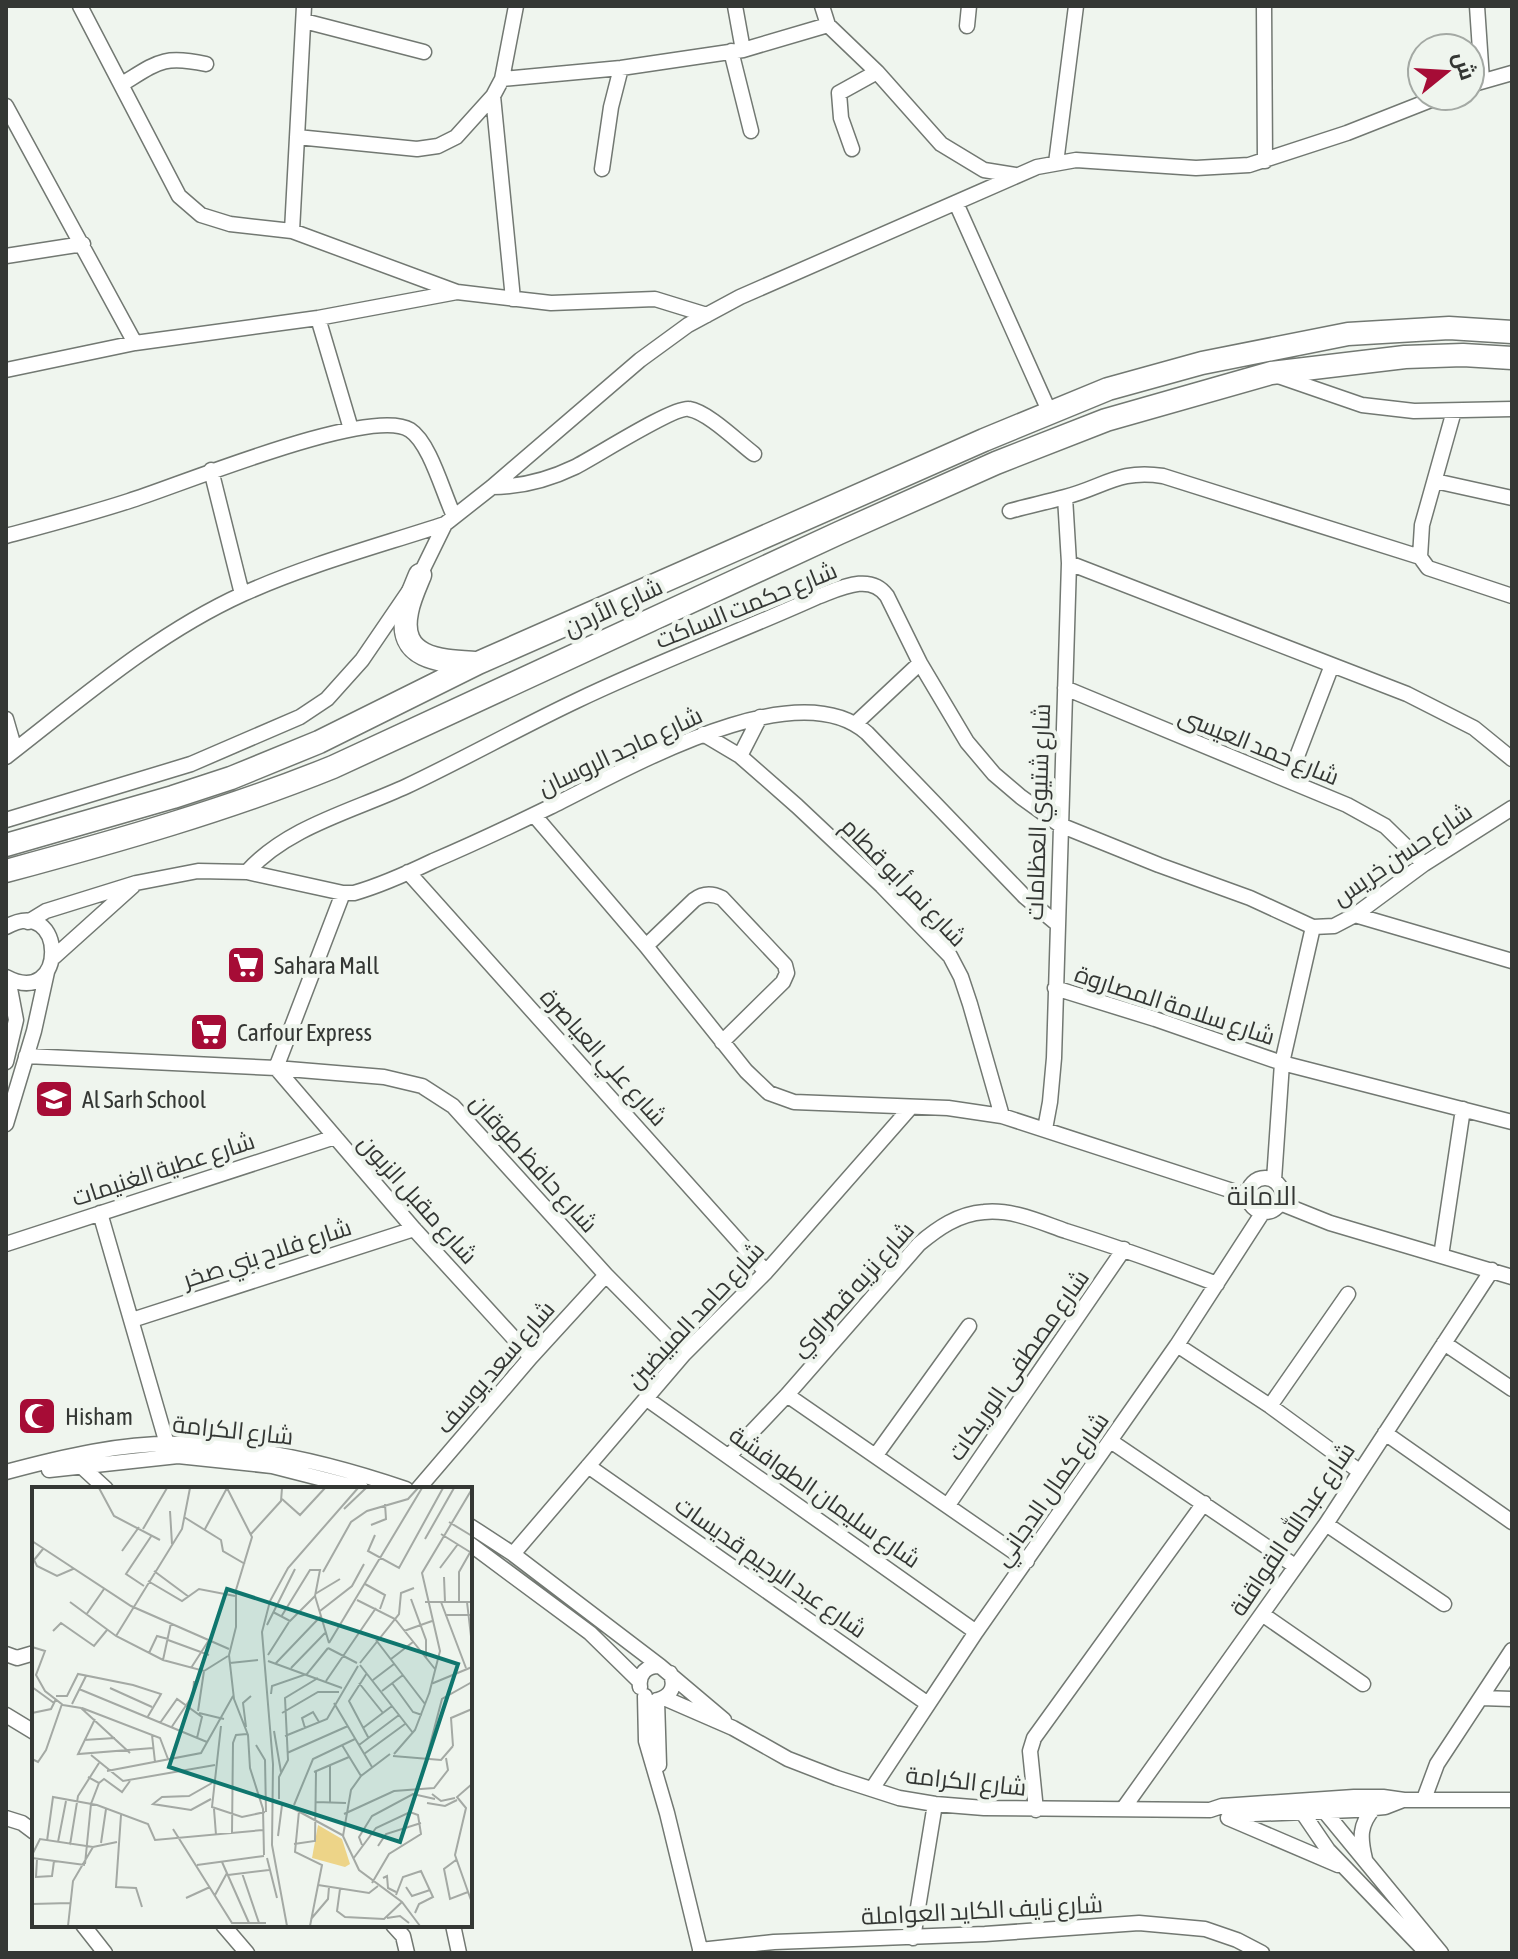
<svg xmlns="http://www.w3.org/2000/svg" width="1518" height="1959" viewBox="0 0 1518 1959" font-family="'Asap Condensed',Cairo,sans-serif">
	<rect width="100%" height="100%" fill="#eff5ee"/>
	<g fill="none" stroke-linecap="round" stroke-linejoin="round">
		<g stroke="#727872" stroke-width="17">
			<path id="minor" d="M80 6 179 196 201 215 230 224 292 231 457 292 551 303 655 299 707 315
				M735 6 743 50
				M822 6 828 25 877 72 941 144 984 170 1015 175
				M1264 6 1265 161
				M1477 6 1482 80
				M304 21 424 52
				M967 26 969 6
				M731 51 751 131
				M502 79 621 68 743 50 828 25
				M122 84C158 62 163 55 206 64
				M1470 85 1512 73
				M493 96 513 299
				M6 106 135 343
				M297 137 417 149 438 146 456 137 493 96 502 79 516 6
				M852 149 841 118 839 93 877 72
				M1056 163 1076 6
				M602 169 611 107 621 68
				M956 203 1050 413
				M292 231 304 6
				M6 256 83 244
				M318 318 351 429
				M6 370 135 343 318 318 457 292
				M1275 375 1362 405 1414 411 1512 409
				M1454 411 1422 525 1420 557 1428 568 1512 596
				M211 470 242 594
				M1435 481 1512 498
				M492 487C522 487 548 480 575 467 595 457 674 406 689 409 708 412 738 442 754 454
				M1010 511C1028 506 1047 502 1065 497 1104 487 1119 469 1163 476L1420 557
				M6 536C47 525 89 514 129 501 178 486 371 405 410 430 430 443 443 493 454 516
				M1069 563 1407 694 1474 728 1512 759
				M1065 688 1347 805 1385 826 1424 864
				M6 719 15 750
				M856 723 920 663
				M703 734 740 756 797 806 882 886 950 956 961 977 970 1004 1002 1116
				M740 756 760 717
				M6 757C81 699 155 634 243 594 307 565 378 546 445 524
				M1288 780 1332 665
				M534 815 646 946 746 1071 769 1093 794 1102 948 1108 1002 1116 1248 1196
				M6 820 191 764 300 717 327 699 362 660 420 575 445 524 492 487 640 360 688 325 740 297 1037 167 1076 160 1196 168 1249 165 1347 133 1441 96
				M247 872C287 827 353 811 407 786 464 759 519 728 576 701 655 663 737 633 817 597 839 589 870 572 887 596L920 663 967 742 994 774 1021 797 1060 825 1159 865 1250 898 1313 927 1334 926 1355 915 1424 864 1512 808
				M408 872 766 1272
				M1355 915 1512 961
				M28 922 46 911 136 883 198 871 247 872 343 893H354C382 885 408 873 433 861 473 844 511 826 550 807 622 772 795 669 867 733L1025 897 1056 923
				M6 927C67 893 68 1010 6 977
				M646 946 694 900C703 893 712 893 722 898L785 965 787 973 783 982 722 1042
				M54 957 133 886
				M1055 988 1155 1019 1282 1063 1512 1122
				M26 1056 276 1068 384 1077 422 1086 453 1106 606 1275 684 1354
				M6 1062 16 1020 8 978
				M276 1068 414 1229 531 1357
				M276 1068 343 893
				M6 1124 34 1031 47 972
				M1045 1129 1050 1102 1054 1058 1069 563 1065 497
				M1248 1195a17 17 0 1 1 34 0a17 17 0 1 1-34 0Z
				M1274 1180 1282 1063 1313 927
				M1280 1203 1330 1223 1512 1277
				M100 1213 167 1444
				M6 1244 335 1137
				M1441 1256 1463 1109
				M132 1320 414 1229
				M1444 1343 1512 1389
				M1177 1345 1270 1406 1359 1471
				M787 1395 1027 1561
				M647 1399 976 1632
				M1270 1406 1348 1294
				M1385 1433 1512 1522
				M1112 1442 1295 1566
				M876 1455 969 1326
				M729 1456 787 1395 919 1244C938 1228 958 1214 984 1212 1012 1209 1040 1222 1066 1231 1117 1247 1167 1265 1217 1284
				M79 1461 81 1466 106 1489
				M588 1466 928 1704
				M49 1470 178 1456 272 1466 362 1489
				M6 1472C62 1457 124 1442 183 1444 259 1446 333 1464 406 1489
				M418 1489 531 1357 606 1275
				M948 1505 1124 1249
				M1326 1524 1444 1604
				M470 1526 513 1554 660 1666
				M470 1544 590 1633 639 1681
				M513 1554 684 1354 766 1272 911 1107
				M1262 1614 1363 1684
				M6 1654 17 1658 34 1653
				M640 1687C638 1674 647 1665 660 1666L724 1720
				M645 1696 646 1741 667 1813 701 1953
				M664 1698 733 1728 788 1759 837 1778 899 1798 935 1804 984 1808 1210 1810 1222 1806 1354 1797H1383L1404 1800H1512
				M1481 1698 1512 1699
				M657 1700 659 1765
				M658 1700C672 1696 676 1685 670 1673
				M6 1715 34 1732
				M872 1789 976 1632 1177 1345 1263 1212
				M1424 1799 1437 1764 1512 1650
				M1316 1801 1441 1953
				M1296 1803 1328 1850 1427 1953
				M1123 1809 1326 1524 1492 1270
				M1036 1810 1030 1751 1034 1738 1204 1503
				M1230 1815 1354 1810 1385 1807 1403 1800
				M6 1818 22 1823 34 1832
				M1228 1818 1338 1865
				M1365 1859C1360 1838 1359 1825 1374 1808
				M83 1925 105 1953
				M223 1925 247 1953
				M393 1925 403 1936 407 1953
				M453 1925 459 1953
				M913 1938 935 1804
				M700 1950 774 1942 985 1934 1139 1923 1205 1929 1237 1940 1262 1953"/>
		</g>
		<g stroke="#727872" stroke-width="25">
			<path id="highway" d="M420 575C415 587 409 600 407 612 397 661 444 661 477 663
				M6 845 173 797 231 778 319 742 478 663 984 440 1108 389 1202 363 1348 334 1449 328 1512 332
				M6 871C117 841 227 810 333 767L839 533 996 463 1106 420 1271 373 1405 357 1463 355 1512 358"/>
		</g>
		<use href="#minor" stroke="#fff" stroke-width="14"/>
		<use href="#highway" stroke="#fff" stroke-width="22"/>
	</g>
	<defs>
		<g id="supermarket-square" transform="scale(2)"><rect x="-9" y="-9" width="18" height="18" rx="4" fill="#a60c36" stroke="#eff5ee"/><path d="M-6-5.5h2.5l.6 2H6L4.5 2H-2.5L-4.4-4H-6ZM-1.5 3.2a1.3 1.3 0 1 0 .1 0ZM3 3.2a1.3 1.3 0 1 0 .1 0Z" fill="#fff"/></g>
		<g id="school-square" transform="scale(2)"><rect x="-9" y="-9" width="18" height="18" rx="4" fill="#a60c36" stroke="#eff5ee"/><path d="M0-5L7-2L0 1L-7-2ZM-4 1L0 2.5L4 1V4Q0 6-4 4Z" fill="#fff"/></g>
		<g id="mosque-square" transform="scale(2)"><rect x="-9" y="-9" width="18" height="18" rx="4" fill="#a60c36" stroke="#eff5ee"/><path d="M3.5-4.9A6 6 0 1 0 3.5 4.9A5 5 0 1 1 3.5-4.9Z" fill="#fff"/></g>
	</defs>
	<g fill-rule="evenodd">
		<use href="#supermarket-square" x="246" y="965"/>
		<use href="#supermarket-square" x="209" y="1032"/>
		<use href="#school-square" x="54" y="1099"/>
		<use href="#mosque-square" x="37" y="1416"/>
	</g>
	<g text-anchor="middle" dominant-baseline="central" stroke-width="8" stroke-linejoin="round" paint-order="stroke">
		<g font-size="24" fill="#343734" stroke="#eff5ee">
			<text transform="translate(746 605) rotate(-22)">شارع حكمت الساكت</text>
			<text transform="translate(613 607) rotate(-25)">شارع الأردن</text>
			<text transform="translate(1259 746) rotate(22)">شارع حمد العيسى</text>
			<text transform="translate(620 751) rotate(-25)">شارع ماجد الروسان</text>
			<text transform="translate(1038 812) rotate(-88)">شارع شتيوي العظامات</text>
			<text transform="translate(1402 854) rotate(-34)">شارع حسن خريس</text>
			<text transform="translate(904 882) rotate(46)">شارع نمر أبو قطام</text>
			<text transform="translate(1175 1005) rotate(18)">شارع سلامة المصاروة</text>
			<text transform="translate(604 1057) rotate(48)">شارع علي العياصرة</text>
			<text transform="translate(534 1163) rotate(48)">شارع حافظ طوقان</text>
			<text transform="translate(163 1169) rotate(-18)">شارع عطية الغنيمات</text>
			<text transform="translate(418 1199) rotate(48)">شارع مقبل الزبون</text>
			<text transform="translate(267 1253) rotate(-18)">شارع فلاح بني صخر</text>
			<text transform="translate(852 1289) rotate(-48)">شارع نزيه قصراوي</text>
			<text transform="translate(695 1315) rotate(-47)">شارع حامد المبيضين</text>
			<text transform="translate(1018 1365) rotate(-55)">شارع مصطفى الوريكات</text>
			<text transform="translate(495 1367) rotate(-49)">شارع سعد يوسف</text>
			<text transform="translate(233 1430) rotate(6)">شارع الكرامة</text>
			<text transform="translate(1051 1489) rotate(-55)">شارع كمال الدجاني</text>
			<text transform="translate(825 1497) rotate(35)">شارع سليمان الطوافشة</text>
			<text transform="translate(1292 1529) rotate(-56)">شارع عبدالله القواقنة</text>
			<text transform="translate(771 1567) rotate(35)">شارع عبد الرحيم قديسات</text>
			<text transform="translate(966 1781) rotate(6)">شارع الكرامة</text>
			<text transform="translate(982 1910) rotate(-3)">شارع نايف الكايد العواملة</text>
		</g>
		<g font-size="24" fill="#343734" stroke="#eff5ee" text-anchor="start">
			<text x="274" y="965">Sahara Mall</text>
			<text x="237" y="1032">Carfour Express</text>
			<text x="82" y="1099">Al Sarh School</text>
			<text x="65" y="1416">Hisham</text>
		</g>
		<g font-size="26" fill="#343734" stroke="#eff5ee">
			<text x="1262" y="1196">الامانة</text>
		</g>
	</g>
	<g transform="translate(32 1487)">
		<rect width="440" height="440" fill="#eff5ee"/>
		<path d="M286 338 310 352 318 377 313 380 280 371Z" fill="#edd488"/>
		<path fill="none" stroke="#a4a9a4" stroke-width="2" d="M67 1 82 29 128 53M195 1 220 50 204 103V140L197 168 202 212 216 248 218 281 231 322 232 368M250 12 268 28 293 1M312 22 334 1M138 24 140 57M152 30 189 53 191 64 213 77M417 35 440 49M339 38 354 32 353 17M111 42 135 1M173 42 195 1M219 47 249 14 250 1M409 47 438 65M343 48 336 64 367 81 411 1M393 52 422 1M0 54 99 119 197 162M11 62 2 73 5 79 25 89 41 82M90 64 107 40M408 81 426 57M122 84 157 110M291 85 319 35 335 24 376 12 386 1M412 90 413 115M116 94 150 114 167 102 203 109M333 97 353 108 348 122M112 99 94 87 120 48M283 107 308 92M379 112 394 153V170M325 113 363 132 403 182M38 115 84 149 131 173 172 184 196 169M393 115H440M409 115 434 181M427 115V85L440 62M435 115 440 158M288 124 320 99 332 77M241 125 258 134 283 109M54 128 72 102M413 128H440M249 130 278 83H288L283 109 297 156M235 138 263 82M21 144 29 136 62 159 75 143M372 144 400 134M84 149 150 42 158 1M136 153 177 168M344 153 393 217M297 156 390 1M0 160 13 164 4 188 13 204 31 218 49 221 98 266M296 161 325 176M117 166 125 149 136 152M236 168 257 135M359 172 381 155M131 173 139 136M236 174 310 201M198 176 226 173M244 176 289 129M328 176 367 127 369 106 382 101M328 178 381 246M159 181 177 153M259 181 293 146M335 186 317 214 336 250M341 193 362 177M294 194 344 121M327 196 351 226M360 196 381 225 390 228M399 197 440 180M0 200 22 216M78 201 120 220M47 202 175 255M350 204 371 188M239 207 240 199 275 187 296 161M397 207 408 164 390 86 440 2M24 209H35L46 187 101 198 129 207 115 231M302 216 340 280M40 217 54 189M50 221 128 251 136 272M166 224 172 184M0 226 19 222 24 212M167 226 192 232M250 226 286 205H307M63 232 46 267 121 261M128 236 145 212 170 230 165 251M439 237 440 274M189 239 180 320 210 330 233 325M214 240 211 216 219 209M139 241 161 208 162 194M273 241 270 231 281 225 287 235M331 241 360 219M242 244 249 285M120 248 123 275M253 249 295 232 326 179M52 253 83 251M224 258 233 273 234 325M310 258 329 289M327 258 367 228M421 259 419 231 440 222M255 266 316 239M332 267 373 237M358 267 329 289 319 303 311 349 327 383 370 415 388 439M362 267 383 243 398 204M59 268 91 294 183 278M361 269 409 273 421 259M0 272 6 275 14 263 30 217M394 273 410 212 440 195M75 284 169 266 201 209M282 285 317 270M67 296 72 292 90 305 98 294M440 297 425 310 434 321 423 368 440 416M400 307 409 314 423 311M179 312 159 323 121 317 130 310 157 309 180 296M247 312V290L256 273 253 211 286 191M284 315 314 316M298 315V279M395 316 413 319 425 313M253 317 312 349M262 318 281 272 323 252M182 322 184 348M267 324 263 365 290 378 278 439M312 327 362 304 402 301 416 283 414 271M89 328 84 400 104 401 110 420M141 342 200 436H234M200 346 201 256 204 248 215 247M246 349 250 318M15 354 21 310 65 318 116 337 123 353 231 343M26 355 34 314M69 356 74 322M262 357 283 354 284 285M38 358 46 309 67 276M330 358 327 350 340 329 381 307 403 312M346 359 354 347 389 336M0 368 8 352 61 360 85 355M0 371 53 378M235 371 245 411M5 372 4 390 20 389 22 374M321 372 344 341 378 325 386 328 389 347 357 367 340 396M424 373 412 382 418 412 436 405M190 375 217 436M53 377 59 317 67 296 56 290M165 378 232 369M210 386 227 436M196 388 237 383M351 391 355 389 356 401 364 405M286 398 337 406 346 399M374 400 380 409 398 403M308 402 305 424 313 430 352 432 370 415M183 408 195 386M364 408 371 390 389 384 401 410 387 417 383 426M154 411 178 400M0 417 38 416M355 431 368 429 377 436M279 432 296 412 297 400M36 439 41 394 61 360M255 439 240 358 241 277 230 145 238 114 256 81 326 1"/>
		<path fill="#0f766e" fill-opacity="0.15" stroke="#0f766e" stroke-width="4" d="M195 102 426 177 368 355 137 280Z"/>
		<rect width="440" height="440" fill="none" stroke="#343734" stroke-width="4"/>
	</g>
	<rect width="1518" height="1959" fill="none" stroke="#343734" stroke-width="16"/>
	<g transform="translate(1446 72) rotate(72)"><circle r="38" fill="#eff5ee" stroke="#a4a9a4" stroke-width="2"/>
	<path d="M0-6L14 30L0 20L-14 30Z" fill="#a60c36"/>
	<text y="-12" font-size="22" font-weight="bold" text-anchor="middle" fill="#343734">ش</text>
	</g>
</svg>
